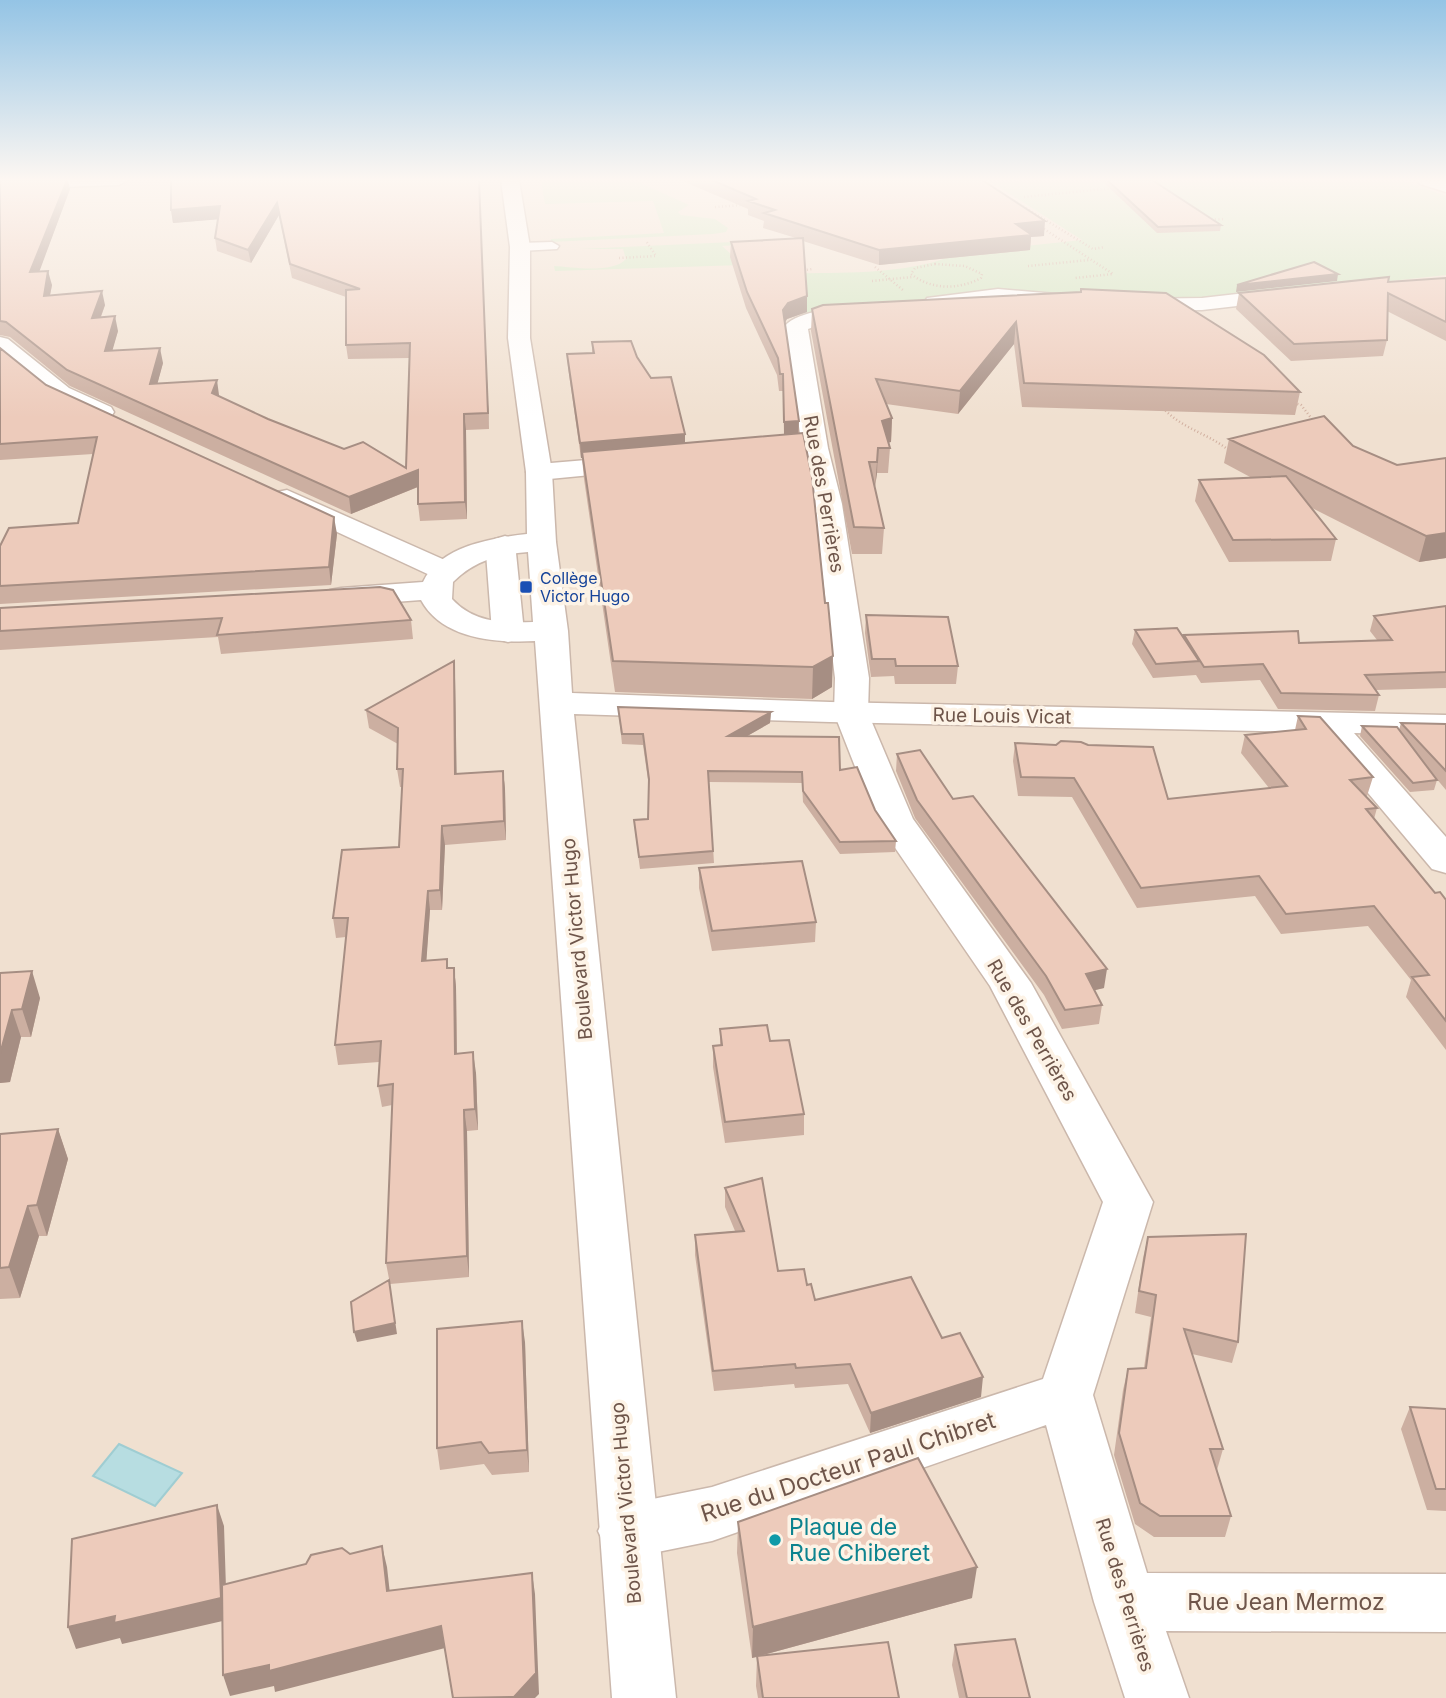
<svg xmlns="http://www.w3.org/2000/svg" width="1446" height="1698" viewBox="0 0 1446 1698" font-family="Inter,sans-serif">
	<rect width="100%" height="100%" fill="#faeee1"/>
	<path fill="#f0e0d0" d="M0 180H1446V1698H0Z"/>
	<path fill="#d2e5c1" d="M541 180H634L689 205 678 212 681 215 715 219 728 228 726 232 713 234 551 242V239L664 233 653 201 545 204Z
		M988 180H1402L1446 196V275L1195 302 994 291 796 314 774 273C827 273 912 276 958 253L1082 240Z
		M733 242 736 245 722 246 743 265 555 271 554 266C571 267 613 274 626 259L623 249H579Z"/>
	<path fill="#b7dde1" stroke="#9fcdd2" stroke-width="2" d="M119 1444 182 1473 155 1506 93 1476Z"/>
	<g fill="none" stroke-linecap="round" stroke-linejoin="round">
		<g stroke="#cbb8ac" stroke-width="3">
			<path id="service" d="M552 242 559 246 557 249 520 251 513 247 520 243Z"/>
		</g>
		<g stroke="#cbb8ac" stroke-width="3">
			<path id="minor" d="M1289 288 1297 289 1300 294 1297 299 1202 310 1133 311 1125 310 1122 305 1125 300 1133 299 1202 298Z
				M998 289 1056 294 1064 295 1067 300 1064 305 1056 306 998 301 935 309 927 308 924 303 927 298 935 297Z
				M864 305 872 307 875 312 872 317 822 324 808 329 828 448 842 504 869 678 868 713 913 819 1031 983 1153 1202 1093 1395 1147 1573 1446 1574V1632L1166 1631 1189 1698H1125L1094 1602 1046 1425 712 1541 628 1558 607 1550 598 1531 607 1512 628 1504 712 1487 1043 1379 1103 1202 990 986 876 820 834 713 835 678 814 504 802 448 785 326C797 310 844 308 864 305Z
				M0 337 8 339 69 388 111 407 114 412 111 417 102 419 51 398 0 356Z
				M634 456 643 458 647 464 643 470 539 480 530 478 526 472 530 466 539 464Z
				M287 490 456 565 460 571 456 577 445 580 434 577 277 504 273 498 277 492Z
				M505 536 515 539 520 545 516 553 524 632 519 639 508 642 497 639 492 632 486 553 495 539Z
				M1327 713 1339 716 1446 837V873L1432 869 1315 730 1310 723 1315 716Z"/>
		</g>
		<g stroke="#cbb8ac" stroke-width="3">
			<path id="tertiary" d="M0 180H128L119 185 0 189Z
				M501 180H519L530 247V338L552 472 556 542 568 631 572 693 830 702 1446 715V735L830 722 574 714 676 1698H612L535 641C495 643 442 639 421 600L341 606 330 604 326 597 330 590 341 588 423 582C440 546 492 538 527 534L526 472 508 338 510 247ZM528 552 533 622C503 623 474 623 452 599L453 582C474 561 499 554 528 552Z"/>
		</g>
		<g stroke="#ceb7a9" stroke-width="3">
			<path id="secondary" d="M1417 180 1446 181V192L1420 184Z"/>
		</g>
		<path stroke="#d1af9f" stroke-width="2.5" stroke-dasharray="1 2.5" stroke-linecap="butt" d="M1024 197 1114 188
			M1011 199 1093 249 1105 247
			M715 207 742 205
			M1208 220 1225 219
			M1041 227 1113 274 1075 278
			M619 258 656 256 646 241
			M935 264 965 266 982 274 981 278C959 290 931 290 911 274L915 268Z
			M1028 266 1089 260
			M875 267 904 291
			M800 271 812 269
			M872 281 912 277
			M1294 403 1301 405 1315 423
			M1163 408C1182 429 1210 434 1231 452"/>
		<use href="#service" fill="#fff" fill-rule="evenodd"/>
		<use href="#minor" fill="#fff" fill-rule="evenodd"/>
		<use href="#tertiary" fill="#fff" fill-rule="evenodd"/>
		<use href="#secondary" fill="#fff" fill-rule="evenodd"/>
	</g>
	<path fill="#ccafa1" d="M0 180 70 189 39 271 52 285 50 295 105 305 101 317 118 331 112 350 163 363 157 384 219 396 268 419 344 449 406 468 409 358 348 359 346 345V297L292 278 279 215 251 263 217 251 215 238 218 219 173 223 171 210 479 180 489 429 466 430 467 519 420 521 418 504V487L351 514 70 386 10 337 0 335Z
		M680 180H982L1044 236 1031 237 1030 250 879 265 803 241 807 312 787 319 785 323 832 687 812 699 615 692 584 479 582 458H581L568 367 567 354 592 353V342L637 357 685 434V443L784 435 783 391H779L777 375 746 308 730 257 731 242 796 238 763 228 764 221 748 215V209Z
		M1101 180H1152L1221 225 1220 231 1157 233Z
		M1446 278V341L1387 311V340L1383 356 1291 361 1236 309 1239 293Z
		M1081 292 1300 392 1295 415 1022 407 1014 344 958 414 886 404 892 418 891 442H888L890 448 888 473H877L875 487H874L884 528 882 554H852L811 331 812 309Z
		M0 348 46 385 337 534 331 585 0 604V546L78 523 93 454 0 460Z
		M1324 416 1446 558 1419 562 1310 507 1336 539 1331 561 1229 562 1195 501 1199 480 1252 478 1224 463 1229 439Z
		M1446 606V688L1376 690 1379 695 1375 711 1278 709 1260 680 1201 683 1196 675 1153 678 1132 644 1135 630 1184 638V635L1299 643 1377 640 1370 631 1374 616Z
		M0 608 411 620 413 639 221 654 218 637 0 650Z
		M866 615 958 666 956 684H895L894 676 871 677 865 633Z
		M454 661 455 678 456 774 503 771 505 789 506 840 445 845 442 910H430L426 961 448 968H454L456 987 457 1054 476 1073 478 1130 467 1131 469 1277 390 1284 386 1263 392 1105 382 1107 378 1086 379 1062 338 1065 335 1045 346 937 336 938 333 918 399 847 402 787H400L397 769 398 744 369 728 366 710Z
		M618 707 771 712 770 723 747 736 840 770 875 810 896 841 895 852 840 854 803 802 802 783 709 782 714 863 640 869 635 831 634 820 648 819 649 787 643 745 622 744Z
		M1298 716 1373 777 1367 796H1366L1377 808 1374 819 1435 893 1446 900V1050L1406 997 1411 980 1368 926 1281 934 1255 896 1137 908 1072 797 1018 796 1013 761 1015 743 1168 799 1269 788 1241 753 1245 735 1295 730Z
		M1401 723 1446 724V790L1435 777 1437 780 1434 790 1410 792 1360 736 1362 726 1399 730Z
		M897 754 953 799 1104 988 1094 990 1102 1005 1099 1024 1062 1029 1044 995 915 818 896 771Z
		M699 868 816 922 815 942 712 951 699 888Z
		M0 973 40 998 31 1037H21L10 1082 0 1083Z
		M720 1029 770 1041 804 1114V1135L725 1143 713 1067V1046L720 1045Z
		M58 1129 68 1159 47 1236H39L20 1298 0 1299V1134Z
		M725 1188 778 1271 807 1285 815 1300 942 1338 981 1397 870 1433 848 1384 795 1388 794 1384 714 1391 695 1255V1235L735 1231 725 1207Z
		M1148 1237 1238 1342 1232 1363 1192 1354 1223 1449 1217 1470 1231 1516 1225 1537H1154L1135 1524 1114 1455 1123 1390 1128 1369 1144 1368 1151 1317 1135 1313 1143 1258Z
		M525 1342 529 1472 492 1475 484 1464 440 1470 437 1448Z
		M1410 1407 1446 1409V1511L1427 1510 1401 1429Z
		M738 1522 972 1598 763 1655 899 1698H758L756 1686 757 1657 752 1658 737 1553Z
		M955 1645 1030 1698H959L952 1665Z"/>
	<path fill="#a68e83" d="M67 180H68L70 189 34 286 30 272Z
		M479 180 489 429 488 413Z
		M277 203 279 215 251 263 248 250Z
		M220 206 222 219 173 223 171 210Z
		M1045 221 1044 236 1031 237 1030 250 879 265V250L1016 224Z
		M48 271 52 285 47 310 44 296Z
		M1338 274 1337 281 1236 292 1237 285Z
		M102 291 105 305 95 332 92 318Z
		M807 296V312L787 319 782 326 783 310 788 303Z
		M115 316 118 331 108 366 105 351Z
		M1016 322 1014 344 958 414 960 391Z
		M160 348 163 363 153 400 150 384Z
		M217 380 219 395 215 408 212 393Z
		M464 414 466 430 467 519 465 502Z
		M892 418 891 442 881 445 882 421Z
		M799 421 798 439 784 440V422Z
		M685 434V449L582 452V458H581L580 443Z
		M878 448 877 473 875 487 877 462Z
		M418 470 420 486 351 514 349 497Z
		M334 517 337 534 331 585 329 567Z
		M1446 533V558L1419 562 1426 536Z
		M833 656 832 687 812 699 813 667Z
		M454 661 455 678 457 792 455 774Z
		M771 712 770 723 728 747V736Z
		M503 771 505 789 506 840 504 821Z
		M442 826 445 845 442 910 440 890Z
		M428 891 430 910 425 981 422 961Z
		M454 968 456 987 457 1074 455 1054Z
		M1107 969 1104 988 1083 993 1086 974Z
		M32 971 40 998 31 1037 22 1009Z
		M12 1010 21 1037 10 1082 0 1083V1054Z
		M473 1052 476 1073 478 1130 475 1109Z
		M464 1110 467 1131 469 1277 467 1256Z
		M58 1129 68 1159 47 1236 37 1205Z
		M28 1206 39 1236 20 1298 9 1267Z
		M389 1280 397 1334 357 1342 354 1332Z
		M522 1321 525 1342 529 1472 527 1450Z
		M983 1377 981 1397 870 1433 871 1413Z
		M217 1505 224 1526 227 1620 122 1644 120 1638 76 1649 68 1627Z
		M382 1546 387 1567 392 1612 387 1591Z
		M977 1567 972 1598 752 1658 753 1627Z
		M532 1573 535 1594 539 1694 535 1698H510Z
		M441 1626 445 1648 275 1692 274 1686 230 1696 223 1675Z"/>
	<path fill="#edcbbb" stroke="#a68e83" stroke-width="2" d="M0 180H67L30 272 48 271 44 296 102 291 92 318 115 316 105 351 160 348 150 384 217 380 212 393 268 419 344 449 363 442 406 468 410 343 346 345V290L360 289 290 264 277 203 248 250 215 238 220 206 171 210V180H479L488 413 464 414 465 502 418 504V470L349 497 67 370 6 322 0 321Z
		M712 180H982L1045 221 1016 224 1032 235 879 250 764 213 775 210 748 201 756 199Z
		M1107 180H1152L1221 225 1158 227Z
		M803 238 807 296 788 303 783 310 799 421 784 422 783 374H780L778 358 747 292 731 242Z
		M1314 262 1338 274 1237 285Z
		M1389 277 1388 282 1446 278V322L1388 293 1387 340 1294 344 1239 293Z
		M1081 289 1166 293 1264 355 1300 392 1024 383 1016 322 960 391 876 379 892 418 882 421 890 448H878L877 462H869L884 528 854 527 812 309 823 305 1081 292Z
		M631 341 637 357 651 378 671 377 685 434 580 443 567 354 594 353 592 342Z
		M0 348 46 385 334 517 329 567 0 586V546L9 528 78 523 97 437 0 444Z
		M1324 416 1353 446 1397 465 1446 458V533L1426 536 1229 439Z
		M803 433 812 477 825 603H828L833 656 813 667 613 661 582 452Z
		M1286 476 1336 539 1233 540 1199 480Z
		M380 587 393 590 411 620 217 635 222 618 0 631V608Z
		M1446 606V672L1365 675 1379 695 1281 693 1263 664 1204 667 1184 635 1298 631 1299 643 1392 640 1374 616Z
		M866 615 948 617 958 666H896L895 659H872Z
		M1177 628 1199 661 1156 664 1135 630Z
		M454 661 455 774 503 771 504 821 442 826 440 890 428 891 422 961 447 959V968H454L455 1054 473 1052 475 1109 464 1110 467 1256 386 1263 393 1084 378 1086 381 1041 335 1045 348 918H333L342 850 399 847 403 769H397L398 728 366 710Z
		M618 707 771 712 728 736 839 737 840 770 857 767 875 810 896 841 840 842 803 791 802 772 708 771 713 851 639 857 634 820 648 819 649 779 643 734H622Z
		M1298 716 1320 717 1373 777 1350 780 1377 808 1366 809 1435 893 1440 892 1446 900V1021L1412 977 1429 975 1374 906 1286 914 1259 876 1141 888 1074 778 1021 777 1015 743 1056 745 1061 741 1081 742 1088 745 1153 747 1168 799 1287 786 1245 735 1306 729Z
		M1401 723 1446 724V771Z
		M1362 726 1397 727 1437 780 1413 783Z
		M920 750 953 799 973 796 1107 969 1086 974 1102 1005 1065 1010 1046 976 917 800 897 754Z
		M802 861 816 922 712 931 699 868Z
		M32 971 22 1009 12 1010 0 1054V973Z
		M767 1025 770 1041 789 1040 804 1114 725 1122 713 1046 722 1045 720 1029Z
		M58 1129 37 1205 28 1206 9 1267 0 1268V1134Z
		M762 1178 778 1271 804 1269 807 1285 811 1284 815 1300 911 1277 942 1338 960 1333 983 1377 871 1413 850 1364 796 1368 795 1364 713 1371 695 1235 744 1231 725 1188Z
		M1246 1234 1238 1342 1184 1329 1223 1449H1210L1231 1516H1160L1140 1503 1119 1433 1128 1369 1146 1368 1156 1295 1139 1291 1148 1237Z
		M389 1280 395 1323 354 1332 351 1302Z
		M522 1321 527 1450 489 1453 481 1442 437 1448V1329Z
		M1410 1407 1446 1409V1489H1436Z
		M918 1458 977 1567 753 1627 738 1522Z
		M217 1505 221 1598 114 1623 115 1616 68 1627 72 1539Z
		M382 1546 387 1591 532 1573 536 1673 514 1697 453 1698 441 1626 269 1671V1665L223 1675 222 1585 306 1564 311 1555 342 1548 350 1554Z
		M1015 1639 1030 1698H967L955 1645Z
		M888 1642 899 1698H763L757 1656Z"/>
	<linearGradient id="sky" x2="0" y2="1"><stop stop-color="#94c4e5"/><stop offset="0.43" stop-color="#fdf7f2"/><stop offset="1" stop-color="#fdf7f2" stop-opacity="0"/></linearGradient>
	<rect width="1446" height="418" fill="url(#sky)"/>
	<rect fill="#1a4fb4" stroke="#fdf3e6" stroke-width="2.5" x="519" y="580" width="14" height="14" rx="3.5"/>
	<circle fill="#0f9aa8" stroke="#fdf3e6" stroke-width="2.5" cx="775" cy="1540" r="7"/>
	<g text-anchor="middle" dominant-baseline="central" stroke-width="7" stroke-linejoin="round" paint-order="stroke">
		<g font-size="16" fill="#164399" stroke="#fdf3e6" text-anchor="start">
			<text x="540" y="578">Collège<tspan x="540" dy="18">Victor Hugo</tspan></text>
		</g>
		<g font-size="19" fill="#6e554a" stroke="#fdf3e6">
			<text transform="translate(824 494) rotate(80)">Rue des Perrières</text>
			<text transform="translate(1002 716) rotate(1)">Rue Louis Vicat</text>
			<text transform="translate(577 939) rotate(-95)">Boulevard Victor Hugo</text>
			<text transform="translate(1032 1030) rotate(60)">Rue des Perrières</text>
			<text transform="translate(626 1503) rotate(-95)">Boulevard Victor Hugo</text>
			<text transform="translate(1125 1595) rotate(73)">Rue des Perrières</text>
		</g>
		<g font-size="23" fill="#6e554a" stroke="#fdf3e6">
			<text transform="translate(848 1467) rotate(-18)">Rue du Docteur Paul Chibret</text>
			<text x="1286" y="1602">Rue Jean Mermoz</text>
		</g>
		<g font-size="23" fill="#0d838f" stroke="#fdf3e6" text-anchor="start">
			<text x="789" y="1527">Plaque de<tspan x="789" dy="26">Rue Chiberet</tspan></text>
		</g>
	</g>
</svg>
